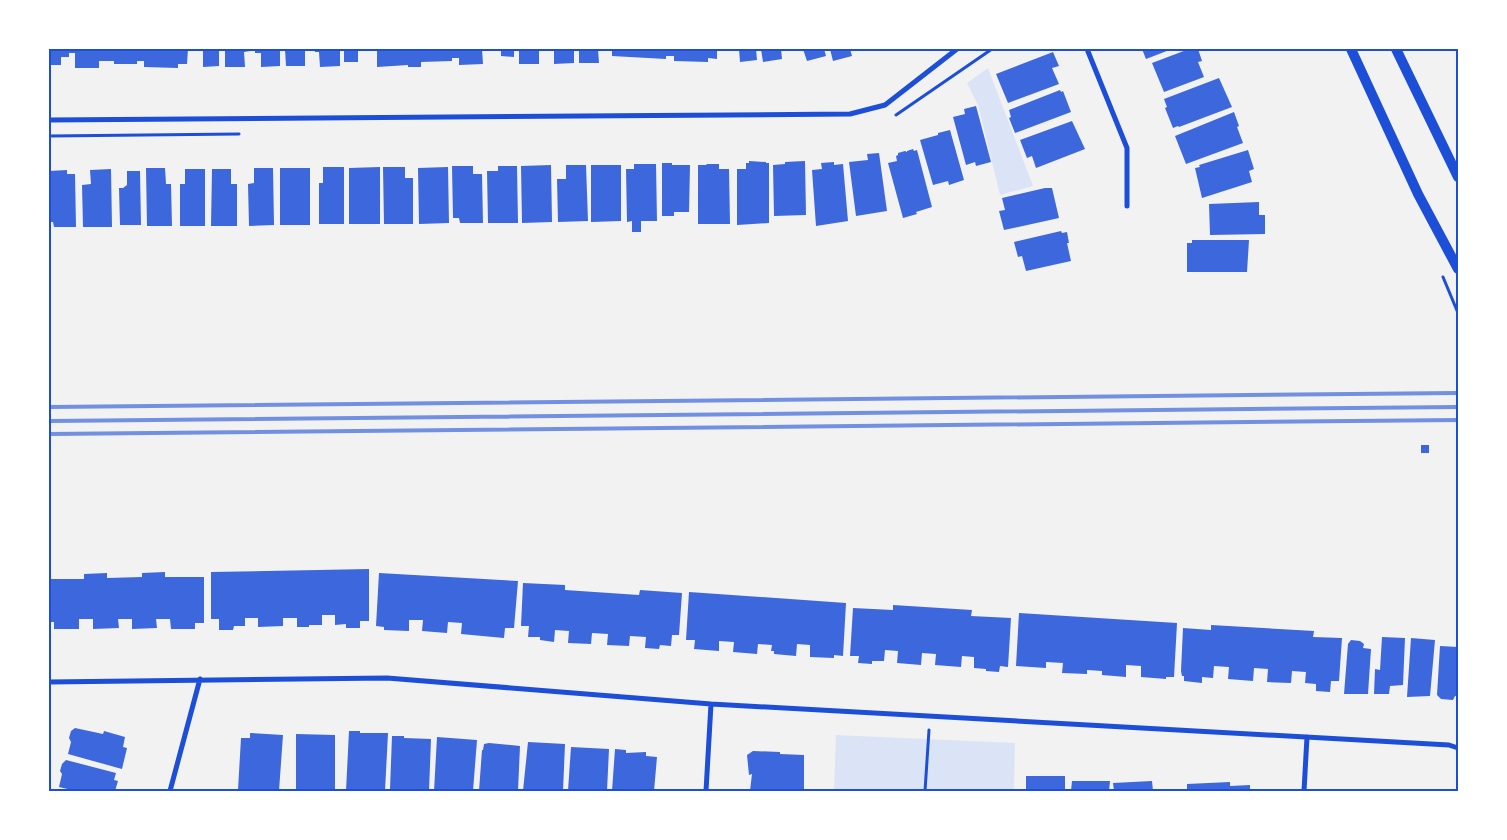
<svg xmlns="http://www.w3.org/2000/svg" width="1507" height="840" viewBox="0 0 1507 840" font-family="Arial,sans-serif">
	<rect width="100%" height="100%" fill="#f2f2f2"/>
	<path fill="#dbe4f7" d="M988 68 1033 186 1000 195 978 105 967 83Z
		M836 735 1015 743 1014 791H834Z"/>
	<path fill="#3d67dc" d="M49 49H188L187 64H178V68L144 67V61H137V64H114V61H99V68H75V53H69V57H61V65H49Z
		M192 49H219V66L203 67V51L192 50Z
		M225 49H250V51L244 52 245 67H225Z
		M255 49H280V66L261 67V53H255Z
		M285 49H310L311 51H305V66H286Z
		M314 49H340V66L320 67 319 52H315Z
		M344 49H358V62H344Z
		M377 49H482L483 64 459 65V58H452V61L421 62V67H408V65L377 67Z
		M501 49H514V57L501 56Z
		M519 49H539V64H519Z
		M554 49H574V63L554 64Z
		M579 49H598L599 63H579Z
		M612 49H717V59L708 58V62L674 61V56H666V59L612 56Z
		M739 49H756L757 60 740 62Z
		M761 49H781L782 59 763 62Z
		M803 49H824L826 56 807 61Z
		M830 49H850L852 56 833 61Z
		M1142 49H1172L1146 59Z
		M1189 49H1198L1202 61 1198 62 1204 77 1164 92 1152 63Z
		M1053 52 1059 66 1052 68 1059 84 1008 103 996 74Z
		M1219 78 1232 107 1179 127 1178 126 1173 128 1165 108 1167 107 1164 99Z
		M1060 90 1061 92 1063 91 1071 112 1015 133 1009 118 1011 117 1009 110Z
		M976 106 991 162 976 166 975 162 966 165 953 117 965 114 964 109Z
		M1234 112 1239 126 1237 127 1243 143 1186 164 1175 136Z
		M1072 121 1085 149 1036 168 1032 156 1027 158 1020 140Z
		M950 130 964 180 949 185 948 181 933 185 920 140 938 135V133Z
		M913 149 914 151 917 150 932 207 916 212 917 214 903 218 888 163 897 161 896 156 898 155V153L905 151 907 152V151Z
		M1248 150 1254 169 1249 171 1252 182 1202 198 1195 168 1200 167 1199 165Z
		M879 153 887 211 856 216 849 162 868 160 867 154Z
		M749 161 766 162V163H769V223L737 225V169H746V163H749Z
		M805 161 806 215 774 216 773 165 785 164V162Z
		M834 162V165L843 164 848 221 816 226 812 170 822 169 821 163Z
		M662 163H672V165H690L689 212H674V216H662Z
		M634 164H656L657 221H641V232H632V221L627 222 626 169H634Z
		M707 164H719V169H729L730 224H698V165H706Z
		M551 165 552 222 522 223 521 166Z
		M566 165H586L588 221 558 222 557 179H566Z
		M591 165H621V221L591 222Z
		M452 166H473V174H482L483 223H460L459 218H453Z
		M498 166H517L518 223H488L487 171H498Z
		M323 167H344V224H319V183H323Z
		M380 167V224H349V168Z
		M383 167H405V178H413V224H384Z
		M448 167 449 223 419 224 418 168Z
		M146 168H165L166 184H171L172 226H147Z
		M254 168H273L274 225 249 226 248 184 254 183Z
		M280 168H310V225H280Z
		M111 169 112 227H83L82 185 91 184 90 170Z
		M185 169H205V226H180V184H185Z
		M212 169H231V184H237V226H211Z
		M67 170V174H75L76 227H54L53 222H49V171Z
		M127 171H140L141 225H120L119 188H123L127 185Z
		M1045 188H1052L1059 218 1004 230 999 211 1005 210 1002 198Z
		M1259 202V215H1265V234L1210 235 1209 204Z
		M1061 231 1062 233 1067 232 1069 243H1067L1071 261 1026 271 1022 256 1018 257 1014 242Z
		M1192 240H1249L1247 272H1187V243H1192Z
		M1421 445H1429V453H1421Z
		M369 569V621H360V628H346V624L335 625V615H322V625H309V627H297V618H283V626L258 627V618H245V626H234L233 630H219V619H211V572Z
		M165 572V577H204V623H195V629H171L170 619H156L157 628 132 629V619H118L119 628 93 629V619H79V629H54V622H49V579H84V574L107 573V578L142 577V573Z
		M379 573 518 581 514 628H505L504 638 461 634 462 623 448 622 447 633 422 631 423 620H409V631L384 630V627L376 626Z
		M523 583 565 585V590L639 595 640 590 682 593 679 635H672L671 646 660 645 659 649 645 648 646 637 630 636 629 646 607 645 608 634 592 633 591 644 568 643 569 631 555 630 554 642 540 640V637H528L529 626H521Z
		M689 592 846 603 843 656 834 655V658L810 657V645L797 644 796 656 774 654V651H771L772 645 758 644 757 654 733 652 734 642 719 641V651L694 649 695 640H686Z
		M893 605 972 610 971 616 1011 618 1008 667 1000 666 999 672 986 671V669L974 668V657L962 656 961 667 935 665 936 654 922 653 921 665 897 663 898 651 885 650 884 661H872V664L858 663 859 656H850L853 608 893 610Z
		M1019 613 1177 623 1174 677H1166V679L1141 677V666L1126 665V677L1102 675V671L1087 670V674L1062 673 1063 663 1046 662V668L1016 666Z
		M1211 625 1314 631 1313 637 1342 638 1339 681H1331L1330 692 1316 691V684L1305 683 1306 672 1292 671 1291 683 1267 682 1268 669 1254 668 1253 681 1228 679 1229 667 1214 666 1213 678 1202 677V683L1184 681V676H1182L1181 671 1183 628 1211 630Z
		M1382 637 1405 638 1403 685 1390 686 1389 694H1374L1375 669 1380 670Z
		M1411 638 1435 640 1430 696 1407 697Z
		M1351 640 1360 641 1364 644 1363 648 1371 649 1368 694H1344L1348 644Z
		M1440 646 1458 647V696H1455L1453 700 1441 699 1437 695Z
		M75 728 103 734 104 731 125 737 123 747 127 748 122 769 68 754 71 742 69 738 71 731Z
		M349 731H360V733H388L385 791H346Z
		M250 733 283 735 279 791 238 790 241 738H250Z
		M296 734 335 735V791H296Z
		M392 736H404V738L431 739 429 791 390 789Z
		M437 737 477 740 473 791H434Z
		M528 742 565 744 563 791H523Z
		M489 743 520 746 518 791H479L482 750H483L484 744Z
		M571 747 609 749 607 791H568Z
		M615 749 626 750V753L646 752V756L657 757 654 791H612Z
		M753 751 780 752V754L804 755V791H750L752 774 749 775 747 755Z
		M66 760 116 773 114 780 118 781 115 791H76L59 787 62 774 60 771 62 764Z
		M1026 776H1065V791H1026Z
		M1072 781H1110L1109 791H1071Z
		M1152 781 1153 791H1114L1113 783Z
		M1230 782V786L1250 785V791H1187V784Z"/>
	<g fill="none" stroke-linecap="round" stroke-linejoin="round">
		<path stroke="#1d4ed8" stroke-width="3" d="M896 115 992 49
			M49 136 239 134
			M1443 277 1458 313
			M925 791 929 730"/>
		<path stroke="#1d4ed8" stroke-width="5" d="M1087 49 1127 148V206
			M49 120 850 114 885 105 957 49
			M49 682 387 678 711 704 1449 745 1458 748
			M170 791 200 679
			M706 791 711 704
			M1304 791 1307 737"/>
		<path stroke="#1d4ed8" stroke-width="10" d="M1351 49 1418 194 1458 269
			M1396 49 1458 177"/>
		<path stroke="#7290e2" stroke-width="4" d="M49 407 1458 393
			M49 421 1458 407
			M49 434 1458 420"/>
	</g>
	<rect width="1507" height="840" fill="none" stroke="#ffffff" stroke-width="100"/>
	<rect x="50" y="50" width="1407" height="740" fill="none" stroke="#1d4ed8" stroke-width="2"/>
</svg>
